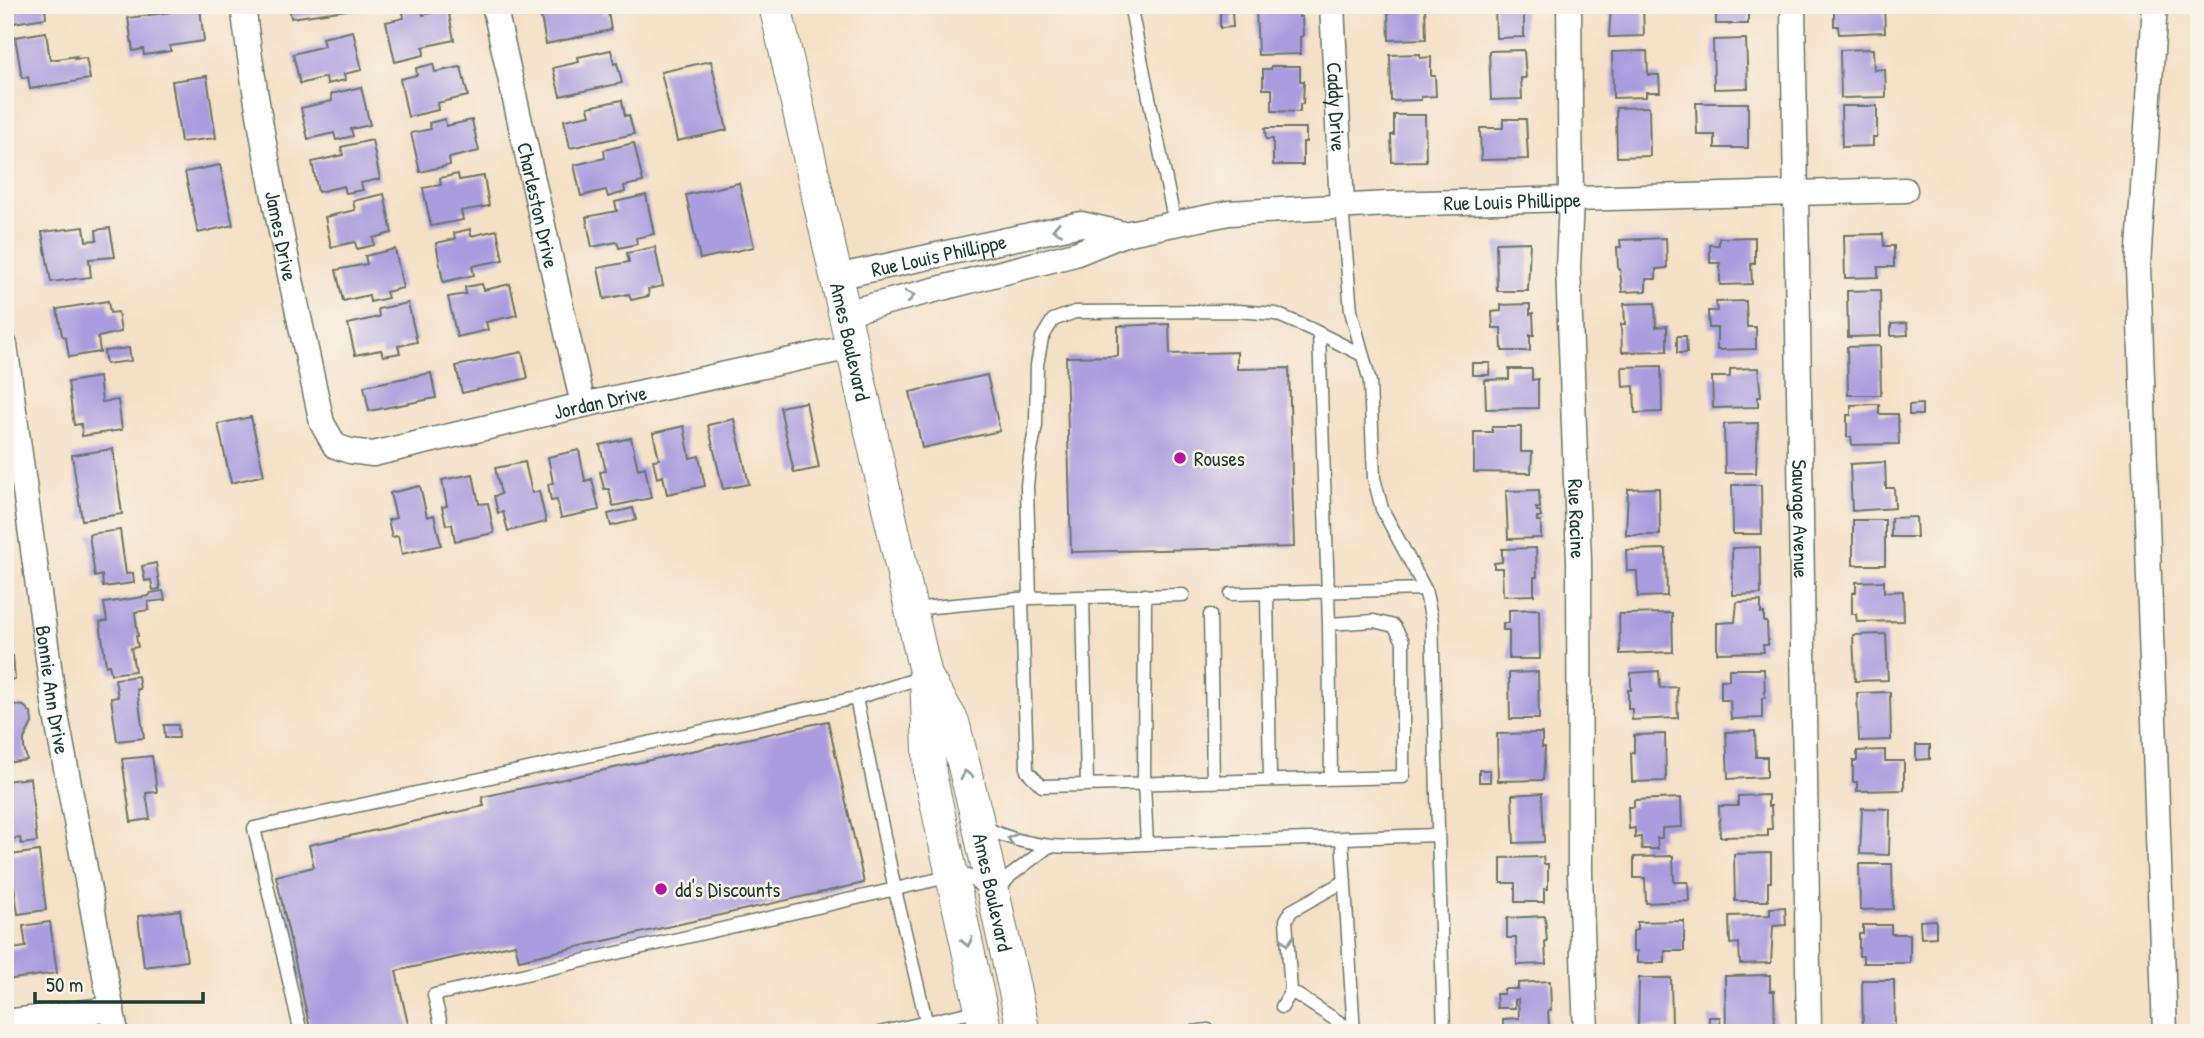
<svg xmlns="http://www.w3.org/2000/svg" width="2204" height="1038" viewBox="0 0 2204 1038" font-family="'Patrick Hand',sans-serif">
	<rect width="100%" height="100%" fill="#f7f3e8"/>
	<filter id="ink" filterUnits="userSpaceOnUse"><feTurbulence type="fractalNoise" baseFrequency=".0143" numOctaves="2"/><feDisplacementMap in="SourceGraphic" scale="14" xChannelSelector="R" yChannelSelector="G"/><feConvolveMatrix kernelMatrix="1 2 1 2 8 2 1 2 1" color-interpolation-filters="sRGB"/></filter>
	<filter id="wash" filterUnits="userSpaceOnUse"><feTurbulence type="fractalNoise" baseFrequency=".00686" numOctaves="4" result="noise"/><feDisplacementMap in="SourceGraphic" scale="28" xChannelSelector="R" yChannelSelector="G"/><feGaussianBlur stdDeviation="1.57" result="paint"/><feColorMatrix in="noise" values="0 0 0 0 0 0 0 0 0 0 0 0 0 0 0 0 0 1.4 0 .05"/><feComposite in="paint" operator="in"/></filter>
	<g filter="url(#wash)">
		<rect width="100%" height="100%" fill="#f4e0c6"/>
		<g id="blocks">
			<path fill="#aa9ddf" d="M17 5H50V7L45 8 46 18 13 23 11 9H17Z
				M289 5H367V7L291 18Z
				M566 5H600L602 14 608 12 611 30 546 44 541 17 567 11Z
				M1390 5H1425L1426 39 1389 40 1388 9H1391Z
				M1495 5H1524V37L1496 38Z
				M1611 5H1643L1644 36 1609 37Z
				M1716 5H1748V24H1716Z
				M1834 5H1884L1885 32 1839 34 1838 26H1834Z
				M1299 7V17H1302L1303 36 1300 37V54L1258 55 1256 8Z
				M200 8 204 41 170 46 171 51 144 55 143 49 133 51 128 18Z
				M422 8 423 15 448 9 454 40 423 47 424 55 395 62 386 22 404 18 403 12Z
				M1220 12H1232L1233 27 1220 28Z
				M353 31 362 70 344 74 345 80 327 84 326 77 300 84 293 54 324 46 322 38Z
				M46 32 50 60 77 56 74 59 86 58 90 79 30 89 28 77 22 78 15 37Z
				M1746 39 1748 88 1714 89 1713 40Z
				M1873 49 1874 70 1885 69 1886 97 1841 98 1840 50Z
				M611 50 614 64 617 63 622 83 560 96 553 68 579 62 578 57Z
				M1524 50 1526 78H1521L1522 99 1491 100 1489 51Z
				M1647 51 1648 75H1659L1660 92H1646V97L1613 98 1612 52Z
				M1420 54V58L1431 57V76H1435L1436 96 1421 97V100L1391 101 1390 55Z
				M711 61 727 130 677 141 661 72Z
				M433 64 435 72 461 67 468 96 437 103 438 110 408 117 400 79 417 75 416 68Z
				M1271 66H1300V81H1304L1303 104H1300V112L1272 111V89H1263V69H1271Z
				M207 76 216 138 181 142 172 81Z
				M361 87 370 125 351 129 353 136 336 140 334 133 308 139 301 108 332 101 331 94Z
				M622 100 625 116 629 115 634 134 570 148 564 120 590 115 588 107Z
				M1696 103H1748V148H1715V135H1697Z
				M1841 106H1877V137H1873V146L1842 147Z
				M1649 107 1650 156 1617 157 1616 108Z
				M1394 115H1425L1426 161 1392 162 1391 135H1394Z
				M445 119 446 126 472 120 479 151 449 158 450 165 420 172 411 133 431 129 429 123Z
				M1503 119H1526L1528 159 1481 160 1480 128H1503Z
				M1265 128H1306V142H1303V165H1273V139H1266Z
				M372 140 380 179 361 183 363 190 346 193 344 186 318 192 312 162 343 155 341 147Z
				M634 143 643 182 624 186 625 192 608 197 606 190 581 196 574 165 605 158 604 150Z
				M220 165 233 225 198 233 185 172Z
				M458 174 459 180 484 176 489 206 461 211 463 220 431 226 423 188 441 185 440 178Z
				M739 183 754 247 700 259 686 195Z
				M384 194 392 233 373 238 374 245 357 249 355 242 331 247 325 217 355 210 353 201Z
				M646 195 654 234 636 238 637 244 619 248 617 242 592 247 586 217 617 211 615 202Z
				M84 227 86 241 97 240 96 230 110 228 115 257 89 259 91 277 51 282 42 232Z
				M470 229 471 236 497 230 503 260 472 266 474 275 443 282 436 243 455 239 454 233Z
				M1883 234 1884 246H1894V267H1878V277L1845 278 1844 235Z
				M1755 237V263L1751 264 1752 284 1720 285V263H1710V245H1719V238Z
				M1666 238 1667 268 1656 269V279H1646V291L1622 292 1620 269H1618L1617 247H1621L1620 240Z
				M1530 242 1528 291H1497L1496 243Z
				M655 247 663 286 648 289 649 296 631 300 629 294 604 299 598 268 629 262 627 253Z
				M395 249 403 288 386 292 388 298 370 302 369 295 343 301 336 270 367 264 365 256Z
				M482 284 484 290 510 284 517 315 486 322 488 330 457 337 448 297 466 294 465 287Z
				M1880 290 1881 336 1848 337 1847 291Z
				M108 301 110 313 118 312 121 332 98 337 100 352 69 357 66 338 62 335 57 309Z
				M1746 301 1747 327H1756V349L1717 350V328H1709L1708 311H1717L1716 302Z
				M408 303 417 342 398 346 400 353 383 356 381 350 355 355 348 324 379 317 378 309Z
				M1655 303 1656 327 1667 326V351L1622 352 1621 324H1625L1624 304Z
				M1530 304V314L1533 313 1534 335H1530V351H1502L1501 328H1493L1492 312 1501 311V305Z
				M1907 323 1908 335 1891 336V324Z
				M1169 324 1170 354 1237 352V369L1289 368 1294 547 1071 552 1066 357 1118 356V326Z
				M1677 336H1686L1687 353H1677Z
				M1880 346 1881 395H1848L1847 347Z
				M129 348 131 361 106 364 104 351Z
				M522 352 528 378 462 393 456 366Z
				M1472 363H1490L1489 375H1472Z
				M1661 366 1662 412 1635 413 1634 386 1623 387 1622 367Z
				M1758 368 1761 397H1758V407L1713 408 1712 377H1730V369Z
				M1509 369H1532V380L1538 379V408L1486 409 1485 380 1509 379Z
				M431 373 436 398 369 411 364 386Z
				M987 375 1000 431 922 448 910 392Z
				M99 377 102 402 118 400 122 430 82 436 81 424 74 425 68 382Z
				M806 402 819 468 794 473 780 407Z
				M1879 404V414H1898L1899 444 1852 445 1851 437H1847V415H1851V405Z
				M1922 404V415H1909V405Z
				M251 417 264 475 231 483 218 424Z
				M734 419 749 484 723 489 708 425Z
				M1758 423 1756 473H1725L1724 424Z
				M684 426 690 458 699 456 705 486 667 494 663 476 657 478 653 460 659 459 653 433Z
				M1492 427H1521V452H1532L1531 473 1474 472V432H1492Z
				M631 438 638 469 645 467 651 498 613 506 609 489H604L600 472 606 471 600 445Z
				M113 449 122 514 82 520 72 455Z
				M579 450 585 481 592 479 599 510 561 518 557 500 551 501 548 484 553 483 548 457Z
				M525 462 532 493 539 491 546 522 508 531 503 512 498 513 494 496 501 494 495 468Z
				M1885 462 1886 488H1894L1895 508 1852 511 1850 464Z
				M473 474 479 504 488 503 494 533 455 541 452 524 446 525 442 507 447 506 442 480Z
				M1732 485H1761L1762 534H1733Z
				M420 486 427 517 434 515 441 545 402 554 398 536 392 537 388 520 396 518 390 493Z
				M1659 488 1660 535H1626L1628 489Z
				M1539 490 1540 508H1536L1537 511H1540L1541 517H1537V521H1541V538L1508 539 1506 491Z
				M633 508 636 520 611 526 608 514Z
				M1916 517 1917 537H1891V518Z
				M1853 520H1885V565H1853Z
				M120 530 126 574 133 573 134 583 103 587 102 575 95 577 89 534Z
				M1760 547 1761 594 1733 595 1732 548Z
				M1536 548 1537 577H1534V595L1503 596 1502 568H1494V563L1502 562V549Z
				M1666 549 1667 596 1638 597 1637 571H1627L1626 550Z
				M156 563 160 589 153 590 151 580 145 581 142 566Z
				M1884 581V592L1903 591 1904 621 1857 622 1856 614H1852V593L1856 592V582Z
				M163 591 165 600 148 602 149 610 135 612 138 636H136L138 647 131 648 135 671 111 674 109 665 106 666 100 622 107 621 104 603 149 596 151 593Z
				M1761 601V613H1764V622H1767L1768 645H1763L1764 652 1717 653V623L1735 622 1737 602Z
				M1539 609 1540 659H1509V630H1503V623H1509V610Z
				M1672 613 1673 652 1620 654 1619 614Z
				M1886 634 1888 680 1855 681 1853 635Z
				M5 647H8L9 657 13 656 15 679 5 681Z
				M1729 669H1764L1765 698H1762V718L1731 719 1730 700H1721V680H1729Z
				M1659 671 1660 688 1677 687 1678 718 1632 720V709H1628V690H1631V673Z
				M1538 672 1539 719H1510L1509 673Z
				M138 676 140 689H137L144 738 117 741 111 698 118 697 115 679Z
				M1890 692 1891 740 1859 741 1857 693Z
				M5 704 24 706 31 713 32 723 24 739V748L27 760 5 763Z
				M828 721 864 883 519 960 515 944 396 971 410 1033H311L276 876 314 867 309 845 484 806 482 797Z
				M164 725H178L179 738H165Z
				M1755 731 1756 757H1767V777L1728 779 1726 732Z
				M1542 733V747H1545L1543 780 1498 781 1497 734Z
				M1665 734 1666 781 1632 782 1631 753H1634V735Z
				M1916 745H1930V759L1916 760Z
				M1885 750V761H1904V790L1857 791V782H1853V761H1857V751Z
				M152 756 157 792 146 793 150 819 131 822 122 759Z
				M1479 770H1490V782H1479Z
				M30 778 37 842 21 844 20 838 8 839 5 829V781Z
				M1542 793 1544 842 1514 843 1512 795Z
				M1768 795V806H1771L1772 829H1768V836L1720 837 1719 806H1738V796Z
				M1681 798 1682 827 1662 828V838H1657L1658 849H1642L1641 837 1635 838V828L1629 829 1628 807H1634V800Z
				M1862 808 1890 809 1889 855 1860 854Z
				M39 851 46 910 18 914 10 855Z
				M1771 853V882H1768V901H1735L1734 854Z
				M1673 856 1674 882H1688L1689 901 1646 903 1645 878H1634V857Z
				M1543 857 1544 864H1548V889H1544V902H1515V883H1501V858Z
				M1859 864H1892L1893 909 1860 910Z
				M1785 907 1786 925 1773 926 1771 963 1740 964 1739 943 1730 944 1729 916 1770 915V908Z
				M180 910 187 961 144 967 138 916Z
				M1545 916 1547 941H1545L1546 964 1517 965 1516 938H1507V918Z
				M1936 920V937L1921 938 1920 921Z
				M1684 921V951H1665V963H1637V951H1633V931L1637 930V922Z
				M50 922 57 973 5 980V950L26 947 23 926Z
				M1863 925H1891V934H1910V963H1863V956H1859V934H1863Z
				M1770 975V991H1774L1775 1032 1726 1033 1725 976Z
				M1639 978H1671L1672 1027H1638Z
				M1862 980H1894L1895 1026 1863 1027Z
				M1550 981 1551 1010H1548L1549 1027 1519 1028V1025L1503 1026V1019L1519 1018 1518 999 1515 1000V1008H1497L1496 994H1504V989H1518V983Z
				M1709 1017H1720L1721 1033H1709Z"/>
		</g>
	</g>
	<g filter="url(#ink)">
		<use href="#blocks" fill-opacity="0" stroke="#6a7667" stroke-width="2"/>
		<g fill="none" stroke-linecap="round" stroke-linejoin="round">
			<g stroke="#6a7667" stroke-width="15">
				<path id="service" d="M1130 5 1175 224
					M1342 206 1351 311 1370 382 1374 478 1382 509 1425 589 1432 621 1444 1033
					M1319 333 1329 624 1331 778
					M1267 593 1270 780
					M1231 594 1425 589
					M1083 597 1087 785
					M1030 598 1183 595
					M1022 599 1027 771 1042 786 1403 777V641L1394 626 1374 621 1329 624
					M911 609 1030 598 1027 486 1030 457 1036 425 1037 365 1042 338 1053 320 1075 312 1237 311 1276 314 1311 329 1362 355
					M1210 615 1213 782
					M926 676 856 698 895 890 929 1033
					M982 826C1038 855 1086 846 1147 844L1144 783 1145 595
					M1342 838 1354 1033
					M1147 844 1438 835
					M1345 881 1291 911 1286 920 1291 991 1353 1031
					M1282 1007 1291 991
					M301 1033 254 828 856 698
					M443 1033 434 995 952 876H968L994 896 1010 876 1048 847
					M879 1033 981 1010
					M1186 1033 1208 1030 1210 1033"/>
			</g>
			<g stroke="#6a7667" stroke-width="27">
				<g id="minor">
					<path id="s1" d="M243 5C260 146 292 285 322 423L335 446 350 451 373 454 583 405 851 347"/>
					<path id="s2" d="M494 5 583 405"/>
					<path id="s3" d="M1332 5 1342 206"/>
					<path id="s4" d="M1569 5 1571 200 1568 267 1579 561 1580 877 1586 1033"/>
					<path id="s5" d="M1793 5 1809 1033"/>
					<path d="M2155 5 2138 265 2165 1033"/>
					<path id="s6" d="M836 277 1081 224 1124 234"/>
					<path id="s7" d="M844 313 1075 254 1124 234 1229 213 1388 204 1905 190"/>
					<path id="s8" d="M5 345 55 710 116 1033"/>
					<path d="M5 1022 112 1009"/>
				</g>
			</g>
			<g stroke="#6a7667" stroke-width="34">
				<g id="tertiary">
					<path id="s9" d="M775 5 926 676 930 774 986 1033"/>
					<path id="s10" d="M927 678 953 722 976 814 1024 1033"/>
				</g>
			</g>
			<use href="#service" stroke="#fff" stroke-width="12"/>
			<use href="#minor" stroke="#fff" stroke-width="24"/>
			<use href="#tertiary" stroke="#fff" stroke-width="32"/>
		</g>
		<defs><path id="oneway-chevron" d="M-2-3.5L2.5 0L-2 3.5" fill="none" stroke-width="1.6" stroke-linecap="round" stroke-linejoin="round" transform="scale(1.75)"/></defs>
		<g stroke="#8f9e9a">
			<use href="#oneway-chevron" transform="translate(1057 229) rotate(168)"/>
			<use href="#oneway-chevron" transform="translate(910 296) rotate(-14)"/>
			<use href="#oneway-chevron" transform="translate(966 775) rotate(-104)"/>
			<use href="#oneway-chevron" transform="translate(1012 839) rotate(-163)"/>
			<use href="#oneway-chevron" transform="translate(1287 941) rotate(86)"/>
			<use href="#oneway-chevron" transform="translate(967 942) rotate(78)"/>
		</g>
	</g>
	<g fill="#b5179e" stroke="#f7f3e8" stroke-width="2.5">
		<circle cx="1180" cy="458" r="7"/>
		<circle cx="661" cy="889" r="7"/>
	</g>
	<g text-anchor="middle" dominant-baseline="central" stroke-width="5" stroke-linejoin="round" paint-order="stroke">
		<g font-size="21" fill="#1f3d34" stroke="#f7f3e8">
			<text stroke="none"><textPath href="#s3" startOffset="102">Caddy Drive</textPath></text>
			<text stroke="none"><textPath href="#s7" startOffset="682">Rue Louis Phillippe</textPath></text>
			<text stroke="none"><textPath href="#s2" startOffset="205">Charleston Drive</textPath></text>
			<text stroke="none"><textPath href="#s1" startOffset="234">James Drive</textPath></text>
			<text stroke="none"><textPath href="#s6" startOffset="105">Rue Louis Phillippe</textPath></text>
			<text stroke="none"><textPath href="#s9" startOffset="345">Ames Boulevard</textPath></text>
			<text stroke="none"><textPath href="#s1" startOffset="724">Jordan Drive</textPath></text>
			<text stroke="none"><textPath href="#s4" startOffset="514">Rue Racine</textPath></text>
			<text stroke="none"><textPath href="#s5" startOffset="514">Sauvage Avenue</textPath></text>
			<text stroke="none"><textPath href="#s8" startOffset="348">Bonnie Ann Drive</textPath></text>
			<text stroke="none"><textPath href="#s10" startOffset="226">Ames Boulevard</textPath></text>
		</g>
		<g font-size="21" fill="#1f3d34" stroke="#f7f3e8" text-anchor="start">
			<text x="1194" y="458">Rouses</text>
			<text x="675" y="889">dd's Discounts</text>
		</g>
	</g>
	<rect width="2204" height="1038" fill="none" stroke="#f7f3e8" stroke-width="28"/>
	<path d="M35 992v10h168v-10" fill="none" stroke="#1f3d34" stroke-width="3.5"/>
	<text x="46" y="992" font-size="21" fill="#1f3d34" stroke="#f7f3e8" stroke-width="5" paint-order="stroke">50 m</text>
</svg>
